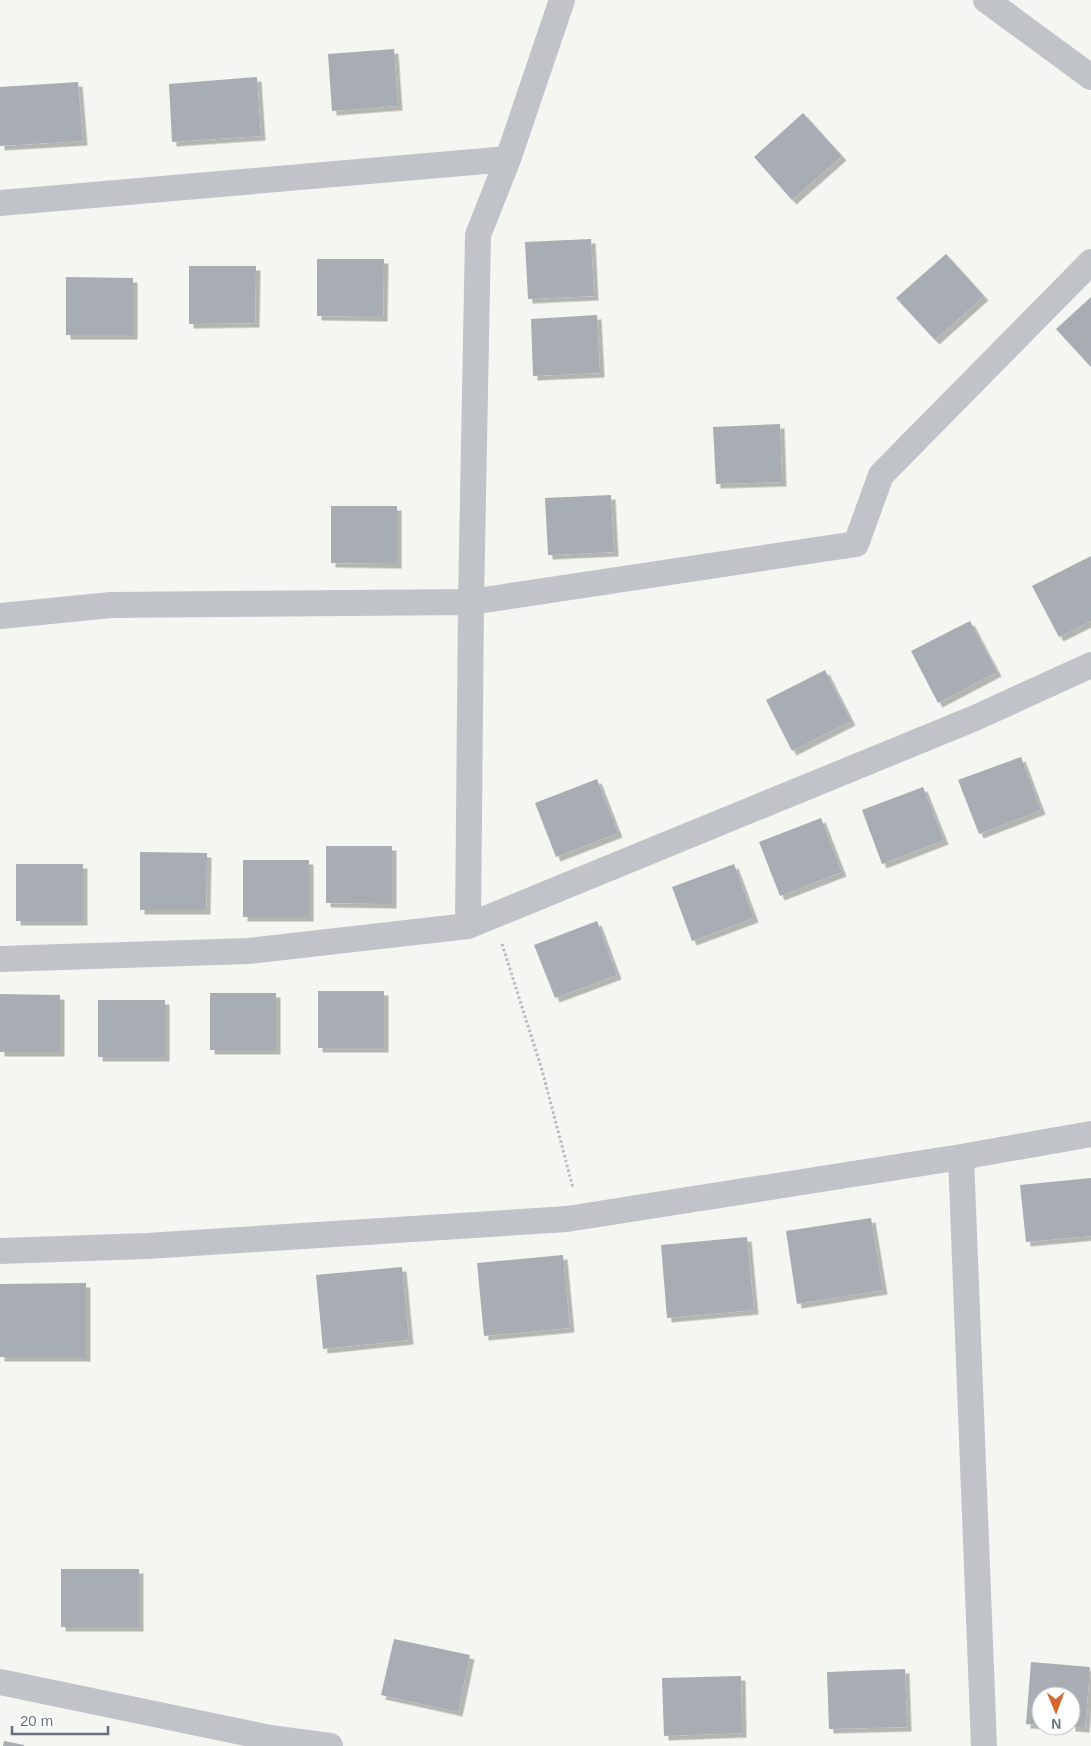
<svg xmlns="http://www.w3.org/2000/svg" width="1091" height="1746" viewBox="0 0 1091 1746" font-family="Arial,sans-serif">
	<defs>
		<filter id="shadow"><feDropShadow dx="4.5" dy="4.5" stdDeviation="0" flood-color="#0004"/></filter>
	</defs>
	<rect width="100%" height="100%" fill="#f5f5f2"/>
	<path fill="#a7adb3" filter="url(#shadow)" d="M394 49 398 106 332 111 328 54Z
		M257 77 261 136 172 142 169 84Z
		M78 82 83 141 0 146V87Z
		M803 113 842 156 792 200 754 157Z
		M591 239 594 296 528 299 525 242Z
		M946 254 984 296 935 340 896 298Z
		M317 259H384L383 317 317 316Z
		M189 266H256L255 323 189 324Z
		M66 277 133 278V335H66Z
		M1091 297V367L1056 329Z
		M597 315 600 373 533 376 531 319Z
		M780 424 782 482 716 484 713 427Z
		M611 495 614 552 548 555 545 498Z
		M331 506H397V564L331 563Z
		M1091 556V621L1059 637 1032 586Z
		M970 621 997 672 938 703 911 651Z
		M825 670 851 721 792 751 766 700Z
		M1021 757 1041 810 979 834 958 780Z
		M597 779 618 833 556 857 535 803Z
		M923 787 944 840 882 864 862 810Z
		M821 818 842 872 780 896 759 842Z
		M326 846H392V904L326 903Z
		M140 852 207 853 206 910H140Z
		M243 860H309V917H243Z
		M16 864H83V921H16Z
		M734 864 754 918 692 941 672 887Z
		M597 921 617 975 555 998 534 945Z
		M318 991H384V1048H318Z
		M210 993H276V1050H210Z
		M0 994 60 995V1052H0Z
		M98 1000H165V1057H98Z
		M1091 1178V1236L1026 1242 1020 1185Z
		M871 1218 883 1290 797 1304 786 1231Z
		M747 1237 754 1310 667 1318 661 1245Z
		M563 1255 570 1328 484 1336 477 1263Z
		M402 1267 409 1340 323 1349 316 1275Z
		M86 1283V1357H0V1284Z
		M61 1569H139V1627H61Z
		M394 1639 470 1655 458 1712 381 1695Z
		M1031 1662 1090 1667 1085 1728 1071 1727V1696H1041V1725L1026 1724Z
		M905 1669 907 1727 829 1729 827 1672Z
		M741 1676 742 1733 664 1736 662 1678Z
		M4 1741 24 1745V1746H3Z"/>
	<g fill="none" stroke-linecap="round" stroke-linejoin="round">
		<path stroke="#b8babd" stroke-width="3" stroke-dasharray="2.5 2.5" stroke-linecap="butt" d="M502 944 542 1070 573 1188"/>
		<path stroke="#c0c3c7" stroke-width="26" d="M986 0 1091 77
			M0 203 508 159
			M0 616 111 605 471 602 856 544 881 475 1091 262
			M468 926 471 602 478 235 508 159 562 0
			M0 959 248 951 468 926 975 718 1091 665
			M961 1157 984 1746
			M0 1251 147 1246 567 1219 961 1157 1091 1134
			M0 1682 270 1738 330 1746"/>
	</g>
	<g transform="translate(1056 1711) rotate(179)"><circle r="24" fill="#ffffff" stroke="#c2c7cc"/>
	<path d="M0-4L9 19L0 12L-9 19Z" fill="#d66731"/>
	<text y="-8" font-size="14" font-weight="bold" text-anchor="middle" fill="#667280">N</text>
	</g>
	<path d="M12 1726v8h96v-8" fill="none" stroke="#667280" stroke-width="2.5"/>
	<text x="20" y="1726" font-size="15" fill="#667280" stroke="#ffffff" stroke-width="4" paint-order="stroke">20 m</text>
</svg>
